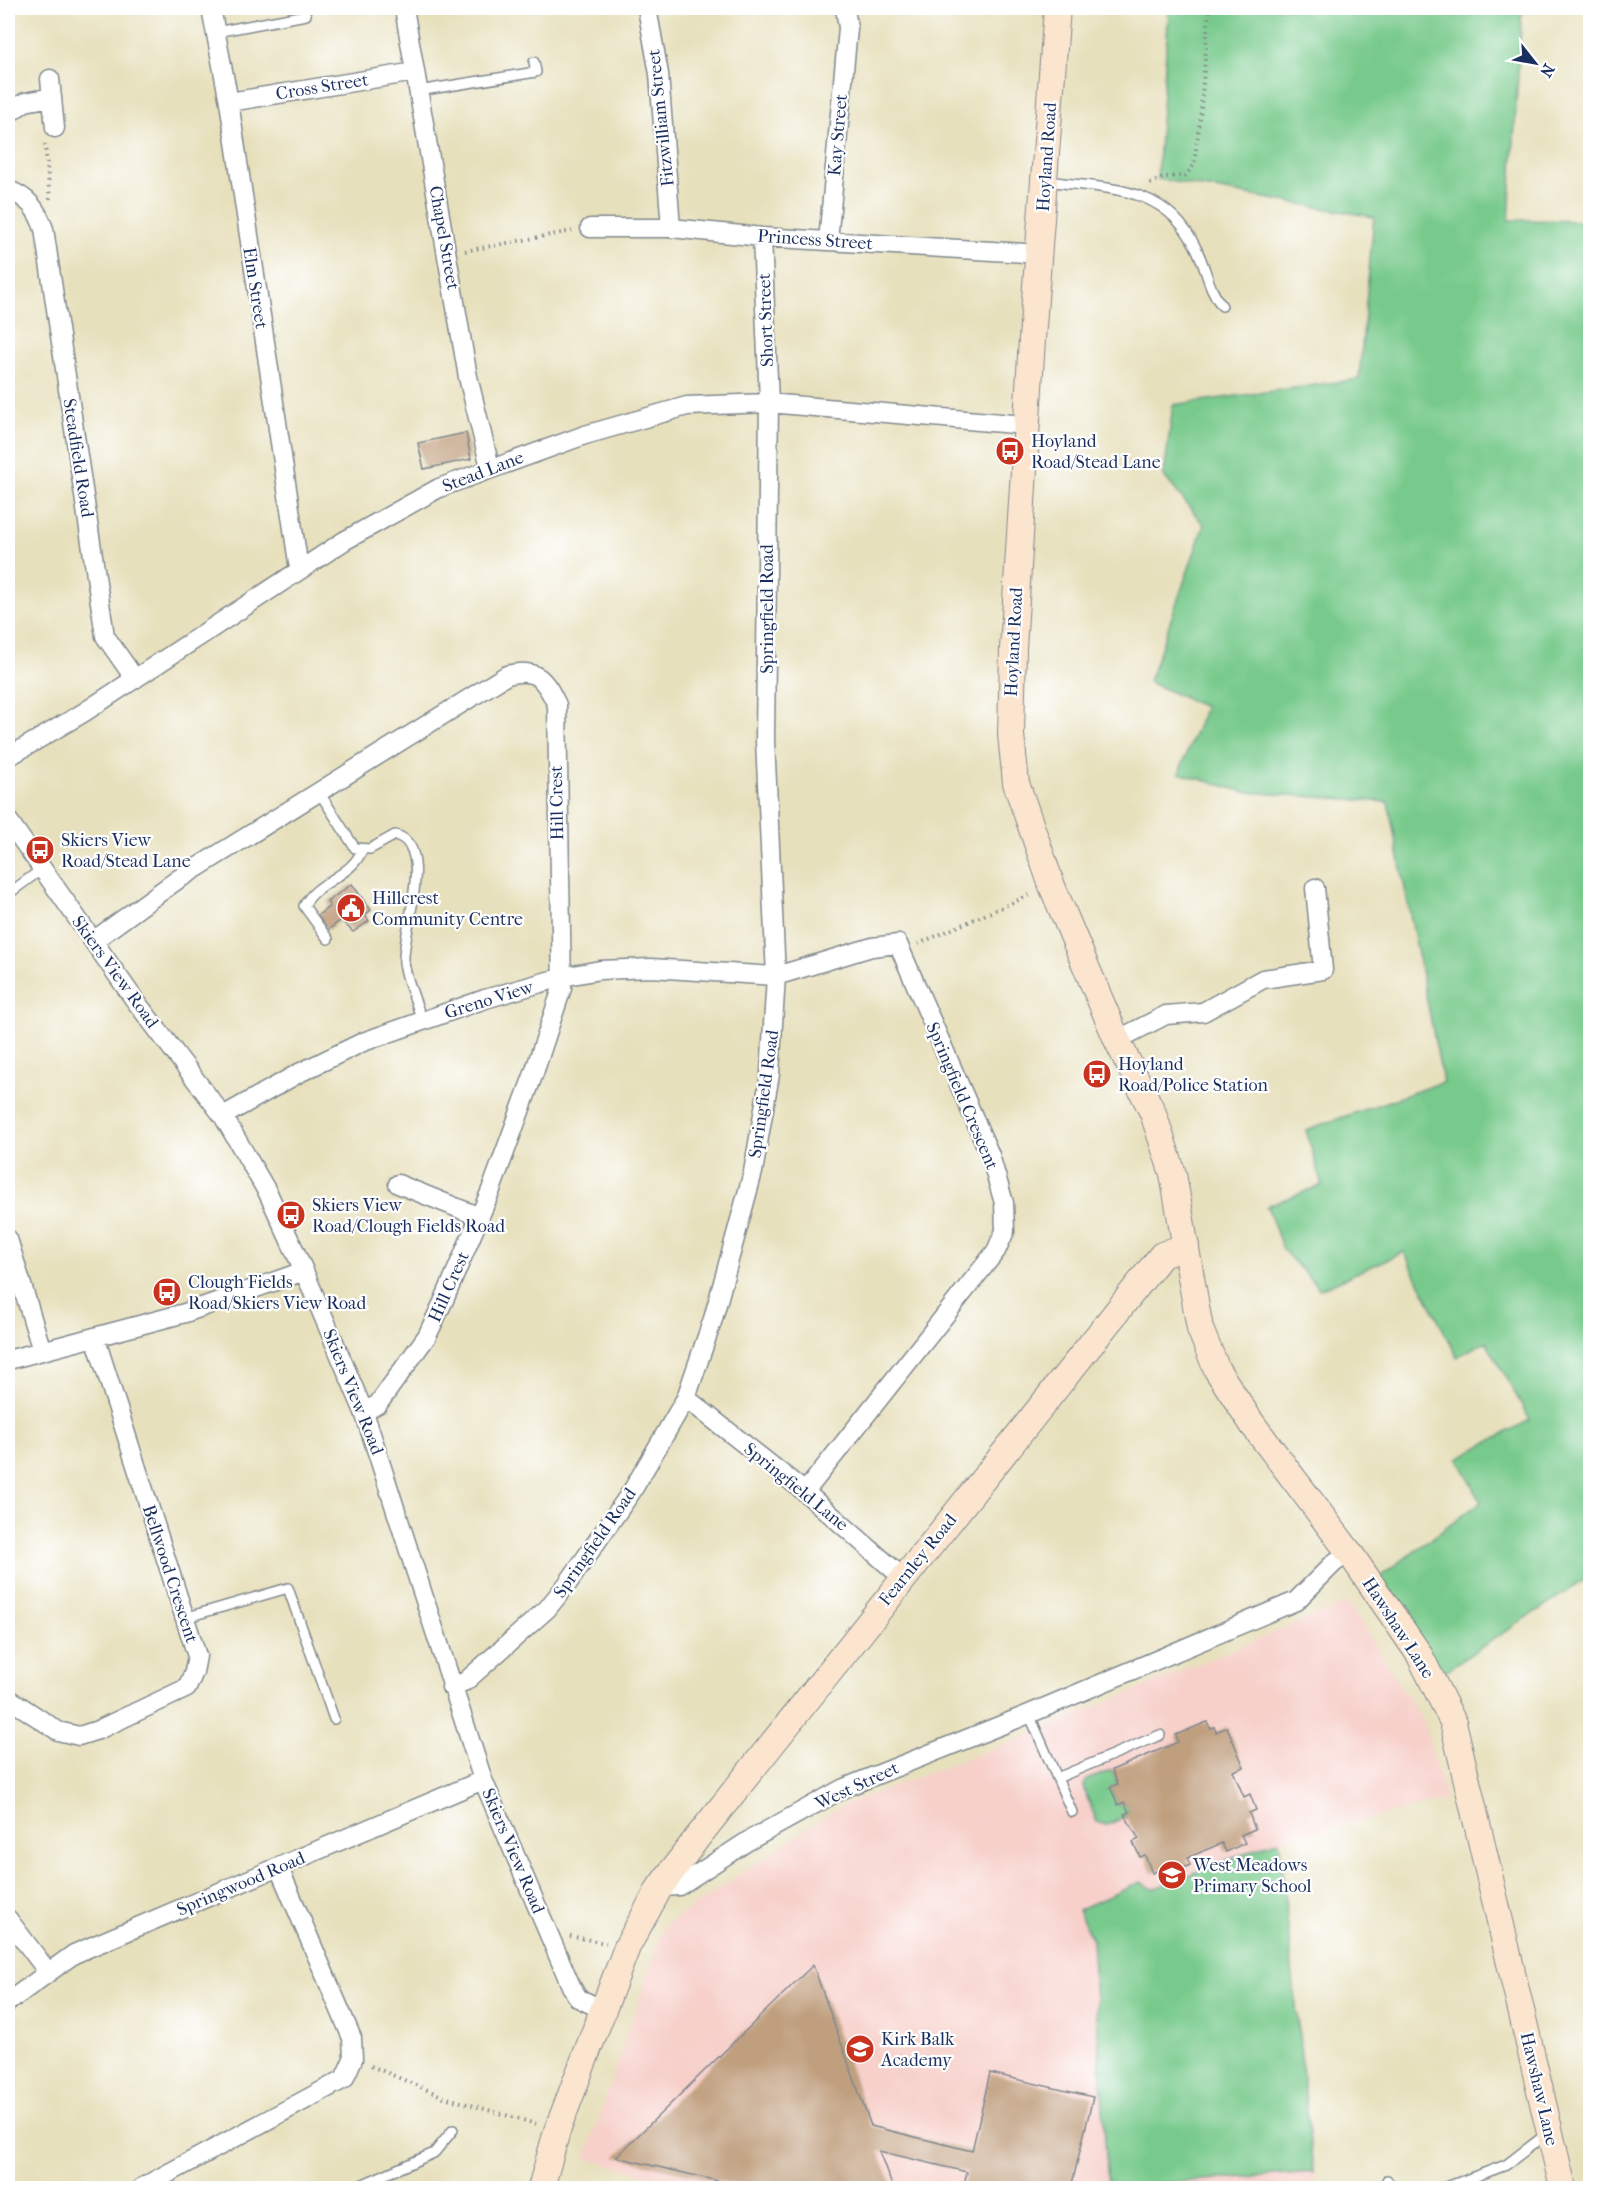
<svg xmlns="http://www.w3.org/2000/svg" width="1598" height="2196" viewBox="0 0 1598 2196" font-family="'IM FELL French Canon',serif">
	<rect width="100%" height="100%" fill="#fff"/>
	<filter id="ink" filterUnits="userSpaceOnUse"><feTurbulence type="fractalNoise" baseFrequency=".0167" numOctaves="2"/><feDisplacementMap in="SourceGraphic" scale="12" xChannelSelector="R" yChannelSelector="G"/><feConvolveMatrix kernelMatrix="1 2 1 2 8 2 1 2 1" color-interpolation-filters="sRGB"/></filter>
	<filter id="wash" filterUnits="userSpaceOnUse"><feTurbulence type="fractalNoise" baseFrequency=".008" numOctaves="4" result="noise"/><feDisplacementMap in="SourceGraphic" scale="24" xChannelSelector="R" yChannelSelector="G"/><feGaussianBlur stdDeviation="1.35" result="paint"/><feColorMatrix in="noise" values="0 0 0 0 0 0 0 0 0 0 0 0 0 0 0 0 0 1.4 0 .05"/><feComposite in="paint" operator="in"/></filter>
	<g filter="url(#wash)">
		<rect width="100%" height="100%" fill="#e7e0bc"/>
		<path fill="#f7d0ca" d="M1348 1602 1425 1725 1446 1800 1279 1841 1316 2188H698L585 2158 664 1926 839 1807 1000 1746Z"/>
		<path fill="#78ca8c" stroke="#4a7c75" stroke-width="1.5" d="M1169 8H1522L1509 220 1590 221V1583L1584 1580 1439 1675 1373 1582 1481 1502 1458 1458 1530 1420 1486 1341 1457 1357 1404 1252 1320 1289 1283 1250 1267 1206 1322 1185 1306 1130 1443 1082 1388 802 1245 792 1179 773 1205 707 1149 682 1204 525 1164 476 1173 405 1359 379 1374 217 1157 179Z
			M1112 1770 1118 1784 1110 1788 1118 1805 1124 1802 1129 1812 1124 1814 1125 1818 1106 1825 1097 1822 1083 1787 1087 1780Z
			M1279 1840 1313 2172 1108 2187 1092 1940 1078 1910 1141 1882 1153 1889Z"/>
		<g id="blocks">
			<path fill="#c09f7e" d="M466 433 471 459 424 469 418 443Z
				M352 884 371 910 365 915 369 921 353 932 341 920 328 930 317 916 330 906 327 902Z
				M1207 1722 1210 1728 1214 1727 1216 1732 1227 1727 1244 1767 1233 1771 1244 1797 1250 1794 1256 1810 1249 1813 1255 1829 1241 1835 1245 1843 1226 1852 1222 1843 1187 1858 1190 1865 1171 1873 1168 1866 1152 1873 1145 1855 1140 1857 1133 1842 1139 1839 1124 1814 1129 1812 1124 1802 1118 1805 1110 1787 1118 1784 1112 1770 1178 1742 1176 1735Z
				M813 1965 871 2126 972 2151 990 2073 1093 2097 1071 2188H963L967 2172 879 2151 893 2188H748L616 2157Z"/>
		</g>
	</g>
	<g filter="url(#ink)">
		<use href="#blocks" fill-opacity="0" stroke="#81888d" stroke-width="1.5"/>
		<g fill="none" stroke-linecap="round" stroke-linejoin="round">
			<g stroke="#81888d" stroke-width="12">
				<path id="lane" d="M216 32 306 15
					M418 91 536 72 534 62
					M1046 181C1107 189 1165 184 1196 248 1206 267 1208 289 1222 306
					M319 792 355 848 370 849 395 835C437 845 401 934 404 963 407 982 417 1003 422 1021
					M8 894 42 869
					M328 939 304 906C317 880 351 878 362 850
					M184 1618 288 1588 334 1719
					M1029 1714 1072 1812
					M1057 1778 1160 1735
					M1387 2180 1393 2188
					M354 2188 434 2153 453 2130
					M1444 2188 1506 2165 1549 2132"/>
			</g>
			<g stroke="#81888d" stroke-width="21">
				<path id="street" d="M211 8 229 102 299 569
					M404 8 468 377 490 467
					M647 8 659 74 671 228
					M50 79 55 128
					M229 102 415 72
					M8 114 25 102 52 97
					M8 190C28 197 37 209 44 229L105 636 135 679
					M590 228H671L762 237 1040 254
					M828 241 848 28 845 8
					M8 757 83 713 344 541 439 488 585 435 687 406 768 403 1026 425
					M8 820 134 999 223 1116 268 1193 304 1271 364 1412 483 1780 571 1986 578 1998 601 2009
					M93 941 177 880 507 675C537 667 545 680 557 705L562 988 534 1073 491 1190 444 1300 427 1336 378 1404 364 1412
					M1117 1040 1166 1015 1203 1012 1263 979 1323 970 1315 888
					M223 1116 299 1073 363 1042 485 999 562 977 600 970 651 968 776 976 872 947 898 944 990 1155 1004 1203 1005 1231 996 1251 805 1492
					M398 1184 480 1217
					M8 1239 42 1351
					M8 1360 185 1313 304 1271
					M686 1398 805 1492 903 1578
					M451 1687 466 1681 547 1609 568 1583 632 1491 686 1398 713 1319 753 1172 770 1074 776 976 765 740 769 402 762 237
					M8 1698 58 1731 79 1736 98 1730 187 1688 194 1672 197 1656 95 1337
					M660 1887 679 1886 748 1841 844 1788 1029 1714 1296 1601 1334 1563 1349 1552
					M8 1919 48 1972
					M8 2002 74 1954 483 1780
					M141 2188 344 2079 353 2059 352 2038 279 1868"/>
			</g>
			<g stroke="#81888d" stroke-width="28">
				<path id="secondary" d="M1057 8 1032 339 1013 649 1011 735 1016 783 1052 886 1117 1040 1153 1113 1173 1174 1200 1329 1217 1370 1253 1425 1349 1552 1419 1654 1453 1722 1563 2188
					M541 2188 557 2131 627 1947 660 1887 697 1838 1162 1255 1186 1246"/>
			</g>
			<path stroke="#81888d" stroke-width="4" stroke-dasharray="1.5 4.5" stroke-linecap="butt" d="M45 144 50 199
				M1150 184 1164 177 1185 176 1194 165 1200 120 1209 8
				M465 251 572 231
				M918 944 1032 894
				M570 1936 606 1943
				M371 2066 444 2097 536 2124"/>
			<use href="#lane" stroke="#fff" stroke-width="9"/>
			<use href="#street" stroke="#fff" stroke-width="18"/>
			<use href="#secondary" stroke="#fbe5cf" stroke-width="26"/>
		</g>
	</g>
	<defs>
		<g id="bus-disc" transform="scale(1.5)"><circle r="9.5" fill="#c8321e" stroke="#fff"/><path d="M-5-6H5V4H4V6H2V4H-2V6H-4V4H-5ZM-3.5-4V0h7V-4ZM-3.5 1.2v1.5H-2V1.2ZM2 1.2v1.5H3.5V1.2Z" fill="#fff"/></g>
		<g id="civic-disc" transform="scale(1.5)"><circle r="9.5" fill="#c8321e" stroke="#fff"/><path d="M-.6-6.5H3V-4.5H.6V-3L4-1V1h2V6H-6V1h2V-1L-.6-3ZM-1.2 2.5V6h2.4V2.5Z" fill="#fff"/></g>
		<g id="school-disc" transform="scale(1.5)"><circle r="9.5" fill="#c8321e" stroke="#fff"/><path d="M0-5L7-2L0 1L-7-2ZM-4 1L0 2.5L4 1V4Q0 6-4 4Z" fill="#fff"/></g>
	</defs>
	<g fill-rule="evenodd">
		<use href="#bus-disc" x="1010" y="451"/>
		<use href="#bus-disc" x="40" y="850"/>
		<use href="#civic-disc" x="351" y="908"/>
		<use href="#bus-disc" x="1097" y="1074"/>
		<use href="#bus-disc" x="291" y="1215"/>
		<use href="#bus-disc" x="167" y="1292"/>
		<use href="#school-disc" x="1172" y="1875"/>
		<use href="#school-disc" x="860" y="2049"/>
	</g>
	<g text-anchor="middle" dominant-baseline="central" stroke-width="4.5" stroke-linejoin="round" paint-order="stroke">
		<g font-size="18" fill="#1b2f5e" stroke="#fff">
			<text transform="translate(322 87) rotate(-9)">Cross Street</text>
			<text transform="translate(661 118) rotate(-96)">Fitzwilliam Street</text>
			<text transform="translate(838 135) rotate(-85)">Kay Street</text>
			<text transform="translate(1047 157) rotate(-86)">Hoyland Road</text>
			<text transform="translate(444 238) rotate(80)">Chapel Street</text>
			<text transform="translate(815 240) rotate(4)">Princess Street</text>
			<text transform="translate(255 288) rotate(81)">Elm Street</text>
			<text transform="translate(766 320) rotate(-92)">Short Street</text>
			<text transform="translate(78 458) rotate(81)">Steadfield Road</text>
			<text transform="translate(483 472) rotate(-21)">Stead Lane</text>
			<text transform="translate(767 609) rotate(-90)">Springfield Road</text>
			<text transform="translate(1014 642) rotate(-87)">Hoyland Road</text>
			<text transform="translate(557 803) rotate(-91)">Hill Crest</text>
			<text transform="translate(115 972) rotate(54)">Skiers View Road</text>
			<text transform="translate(489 1000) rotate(-17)">Greno View</text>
			<text transform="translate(764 1094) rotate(-82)">Springfield Road</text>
			<text transform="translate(962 1096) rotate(67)">Springfield Crescent</text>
			<text transform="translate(449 1287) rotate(-66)">Hill Crest</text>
			<text transform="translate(353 1392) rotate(68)">Skiers View Road</text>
			<text transform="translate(796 1487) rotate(39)">Springfield Lane</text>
			<text transform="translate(595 1543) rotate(-55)">Springfield Road</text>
			<text transform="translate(918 1560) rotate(-51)">Fearnley Road</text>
			<text transform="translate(170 1574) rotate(72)">Bellwood Crescent</text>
			<text transform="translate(1398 1628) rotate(57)">Hawshaw Lane</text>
			<text transform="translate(857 1786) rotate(-25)">West Street</text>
			<text transform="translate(513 1851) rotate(67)">Skiers View Road</text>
			<text transform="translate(241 1884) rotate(-23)">Springwood Road</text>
			<text transform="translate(1539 2089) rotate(77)">Hawshaw Lane</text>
		</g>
		<g font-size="18" fill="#1b2f5e" stroke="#fff" text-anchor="start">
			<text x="1031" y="441">Hoyland<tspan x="1031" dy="21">Road/Stead Lane</tspan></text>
			<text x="61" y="840">Skiers View<tspan x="61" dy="21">Road/Stead Lane</tspan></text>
			<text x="372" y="898">Hillcrest<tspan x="372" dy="21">Community Centre</tspan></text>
			<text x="1118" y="1064">Hoyland<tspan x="1118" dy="21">Road/Police Station</tspan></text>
			<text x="312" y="1205">Skiers View<tspan x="312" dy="21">Road/Clough Fields Road</tspan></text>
			<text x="188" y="1282">Clough Fields<tspan x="188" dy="21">Road/Skiers View Road</tspan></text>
			<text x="1193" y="1865">West Meadows<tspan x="1193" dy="21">Primary School</tspan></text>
			<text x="881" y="2039">Kirk Balk<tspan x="881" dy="21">Academy</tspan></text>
		</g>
	</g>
	<rect width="1598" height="2196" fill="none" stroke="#fff" stroke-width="30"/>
	<g transform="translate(1535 63) rotate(121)" stroke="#ffffff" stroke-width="4.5" paint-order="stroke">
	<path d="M0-4.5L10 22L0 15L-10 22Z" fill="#1b2f5e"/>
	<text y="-9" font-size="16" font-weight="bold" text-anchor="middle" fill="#1b2f5e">N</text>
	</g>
</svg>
